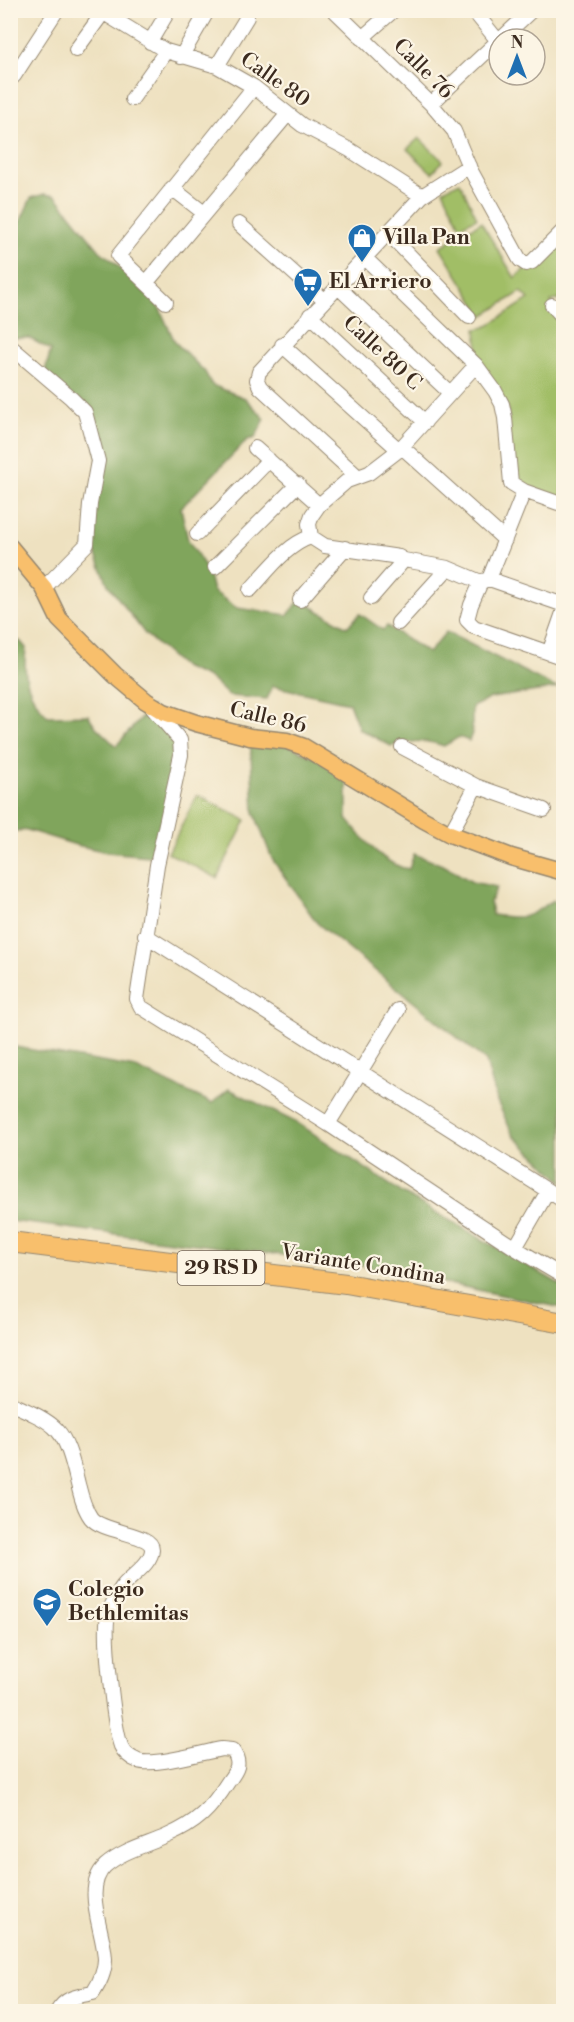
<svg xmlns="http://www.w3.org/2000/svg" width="574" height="2022" viewBox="0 0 574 2022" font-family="'Libre Bodoni',serif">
	<rect width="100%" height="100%" fill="#fcf5e5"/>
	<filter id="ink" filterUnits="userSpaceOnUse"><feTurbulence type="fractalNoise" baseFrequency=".0167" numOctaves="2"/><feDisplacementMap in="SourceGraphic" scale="12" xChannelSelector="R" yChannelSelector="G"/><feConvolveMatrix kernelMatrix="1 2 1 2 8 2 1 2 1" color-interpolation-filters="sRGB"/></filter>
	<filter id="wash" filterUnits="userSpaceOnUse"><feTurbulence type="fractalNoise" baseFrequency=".008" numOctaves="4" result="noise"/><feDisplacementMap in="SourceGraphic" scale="24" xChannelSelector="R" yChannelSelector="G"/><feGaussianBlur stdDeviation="1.35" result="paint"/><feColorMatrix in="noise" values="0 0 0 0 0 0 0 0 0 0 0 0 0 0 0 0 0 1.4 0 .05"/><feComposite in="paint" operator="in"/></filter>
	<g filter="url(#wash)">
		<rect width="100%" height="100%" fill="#eee1c0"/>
		<path fill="#a1be66" stroke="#6e7442" stroke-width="1.5" d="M419 138 443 161 432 173 407 149Z
			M460 182 477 218 460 226 443 190Z
			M481 222 515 278 563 233V295L558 300 551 301 563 318V503L511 483 508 408 471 360 478 348 476 329 486 327 529 299 521 292 483 316 440 247Z
			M197 795 246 820 217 878 168 853Z"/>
		<path fill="#80a55b" stroke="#5e683c" stroke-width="1.5" d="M44 194 56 196 100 251 114 262 159 307 175 342 205 372 212 385 245 398 265 419 255 438 247 440 181 508 188 540 208 571 213 591 237 608 288 615 300 600 347 627 360 614 383 630 387 626 428 653 446 632 557 688 491 698 472 707V733L469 741 459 737 444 746C425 739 410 741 391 746L359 729 349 703 273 686 267 699 229 696 211 679 183 667 145 634 108 585 92 545 98 461 91 415 44 374 51 350 29 338H11V218L20 222 31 198Z
			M10 640 20 641 26 648C23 676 27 695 48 716L88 715 96 727 116 746 151 707 180 745 158 857 107 852 76 845 27 830 11 832Z
			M250 737 278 740 347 773V819C363 838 384 866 409 869L414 854 445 866 472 882 497 887 490 902 492 915C524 919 527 919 553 900L563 911V1182L513 1135 497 1101 486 1061 317 923 272 859 254 812Z
			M10 1046 136 1068 212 1103 229 1089 299 1124 404 1194 563 1286V1308L355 1264 11 1221Z"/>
	</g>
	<g filter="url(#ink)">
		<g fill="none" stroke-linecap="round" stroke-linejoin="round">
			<g stroke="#94866f" stroke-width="16">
				<path id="minor" d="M99 10 166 51 217 66 254 87 302 125 350 150 422 196
					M334 10 431 104 454 131 470 169 520 260 526 264 532 262 564 230
					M473 10 498 41
					M362 38 394 10
					M501 39 532 10
					M150 42 169 10
					M76 50 105 10
					M181 57 208 10
					M217 66 247 17
					M14 76 57 10
					M132 99 166 51
					M431 104 499 40
					M172 188 204 213
					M239 224 324 300
					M388 233 469 317
					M365 258 476 365 495 391 502 404 505 418 511 483 524 491 558 503H564
					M147 282 287 115
					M337 286 450 393
					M166 302 118 256 254 87
					M552 305 564 318
					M310 315 425 422
					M282 345 399 450
					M10 346 71 398 85 412 98 461 90 504 87 544 44 588
					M476 365 399 450 369 473 347 481 319 505 312 515 309 524 311 537 325 546 399 557 404 560 448 568 481 582
					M402 447 505 540
					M255 448 319 505
					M357 476 260 387 257 380 259 372 422 196 469 166
					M197 534 269 460
					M215 567 298 484
					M489 579 524 491
					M483 581 489 579 564 605
					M481 582 471 605 467 620 474 627 564 658
					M250 590C267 572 287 544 311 537
					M371 598 404 560
					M300 600 345 548
					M398 623 448 568
					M549 653 564 610
					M153 709 180 740 181 755 157 865 137 999 141 1007 328 1124 515 1248 564 1277
					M402 747 476 786 544 810
					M450 834 476 786
					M145 935 564 1201
					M328 1124 398 1010
					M515 1248 548 1191
					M10 1403C59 1425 64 1427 77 1480 80 1492 83 1507 91 1518 103 1533 152 1533 152 1549 152 1564 130 1576 122 1587 117 1594 113 1603 109 1611 102 1628 114 1727 121 1746 124 1753 131 1758 138 1761 154 1767 203 1752 222 1749L232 1750C242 1763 237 1770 228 1782 211 1809 197 1823 167 1836 147 1845 122 1851 105 1866 82 1888 104 1931 105 1959 105 1972 100 1982 93 1993 78 1996 65 1997 57 2012"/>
			</g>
			<g stroke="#94866f" stroke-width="19">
				<path id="major" d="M10 547 44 588 59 619 115 675 146 701 164 712 196 723 250 737 287 741 304 747 424 820 450 834 511 857 564 872"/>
			</g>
			<g stroke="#94866f" stroke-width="22">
				<path id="highway" d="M10 1242 346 1284 564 1323"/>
			</g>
			<use href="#minor" stroke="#fff" stroke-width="14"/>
			<use href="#major" stroke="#f8bf6c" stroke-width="16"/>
			<use href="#highway" stroke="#f8bf6c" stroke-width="20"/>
		</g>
	</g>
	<defs>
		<g id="shop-pin" transform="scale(1.5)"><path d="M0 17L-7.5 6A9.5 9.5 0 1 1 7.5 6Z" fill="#1f6fb2" stroke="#fcf5e5"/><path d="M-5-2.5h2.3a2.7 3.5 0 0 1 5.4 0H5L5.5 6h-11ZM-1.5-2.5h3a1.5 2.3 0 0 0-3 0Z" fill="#fff"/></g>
		<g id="supermarket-pin" transform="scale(1.5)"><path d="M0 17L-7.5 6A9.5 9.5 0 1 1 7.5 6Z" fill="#1f6fb2" stroke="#fcf5e5"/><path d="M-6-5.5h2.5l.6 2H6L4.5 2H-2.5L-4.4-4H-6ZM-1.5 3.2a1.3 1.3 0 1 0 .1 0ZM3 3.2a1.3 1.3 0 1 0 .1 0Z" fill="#fff"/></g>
		<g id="school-pin" transform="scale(1.5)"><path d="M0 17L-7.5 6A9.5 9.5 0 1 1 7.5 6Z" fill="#1f6fb2" stroke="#fcf5e5"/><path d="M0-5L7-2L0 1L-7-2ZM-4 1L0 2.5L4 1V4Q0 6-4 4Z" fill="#fff"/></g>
	</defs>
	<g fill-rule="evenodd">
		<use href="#shop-pin" x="362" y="238"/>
		<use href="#supermarket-pin" x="308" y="282"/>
		<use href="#school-pin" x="47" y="1602"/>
	</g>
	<g text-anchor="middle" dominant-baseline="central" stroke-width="4.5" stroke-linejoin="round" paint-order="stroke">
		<rect fill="#fcf5e5" stroke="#75675a" stroke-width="1.5" x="177.5" y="1251" width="87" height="34" rx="4.5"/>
		<g font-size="20" font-weight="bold" fill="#3b2a1e">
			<text x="221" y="1268">29 RS D</text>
		</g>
		<g font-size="21" fill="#3b2a1e" stroke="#fcf5e5">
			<text transform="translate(423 69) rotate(45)">Calle 76</text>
			<text transform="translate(275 80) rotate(35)">Calle 80</text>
			<text transform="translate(382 353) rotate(43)">Calle 80 C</text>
			<text transform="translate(268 718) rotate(13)">Calle 86</text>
			<text transform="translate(363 1265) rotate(9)">Variante Condina</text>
		</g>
		<g font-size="21" font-weight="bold" fill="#3b2a1e" stroke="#fcf5e5" text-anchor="start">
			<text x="383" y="238">Villa Pan</text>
			<text x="329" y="282">El Arriero</text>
			<text x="68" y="1590">Colegio<tspan x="68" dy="24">Bethlemitas</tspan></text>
		</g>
	</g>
	<rect width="574" height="2022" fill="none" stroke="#fcf5e5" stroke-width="36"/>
	<g transform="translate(517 57)"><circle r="28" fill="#fcf5e5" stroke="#afa495" stroke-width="1.5"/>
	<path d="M0-4.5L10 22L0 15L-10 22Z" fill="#1f6fb2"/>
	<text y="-9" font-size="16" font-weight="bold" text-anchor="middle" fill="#3b2a1e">N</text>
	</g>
</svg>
